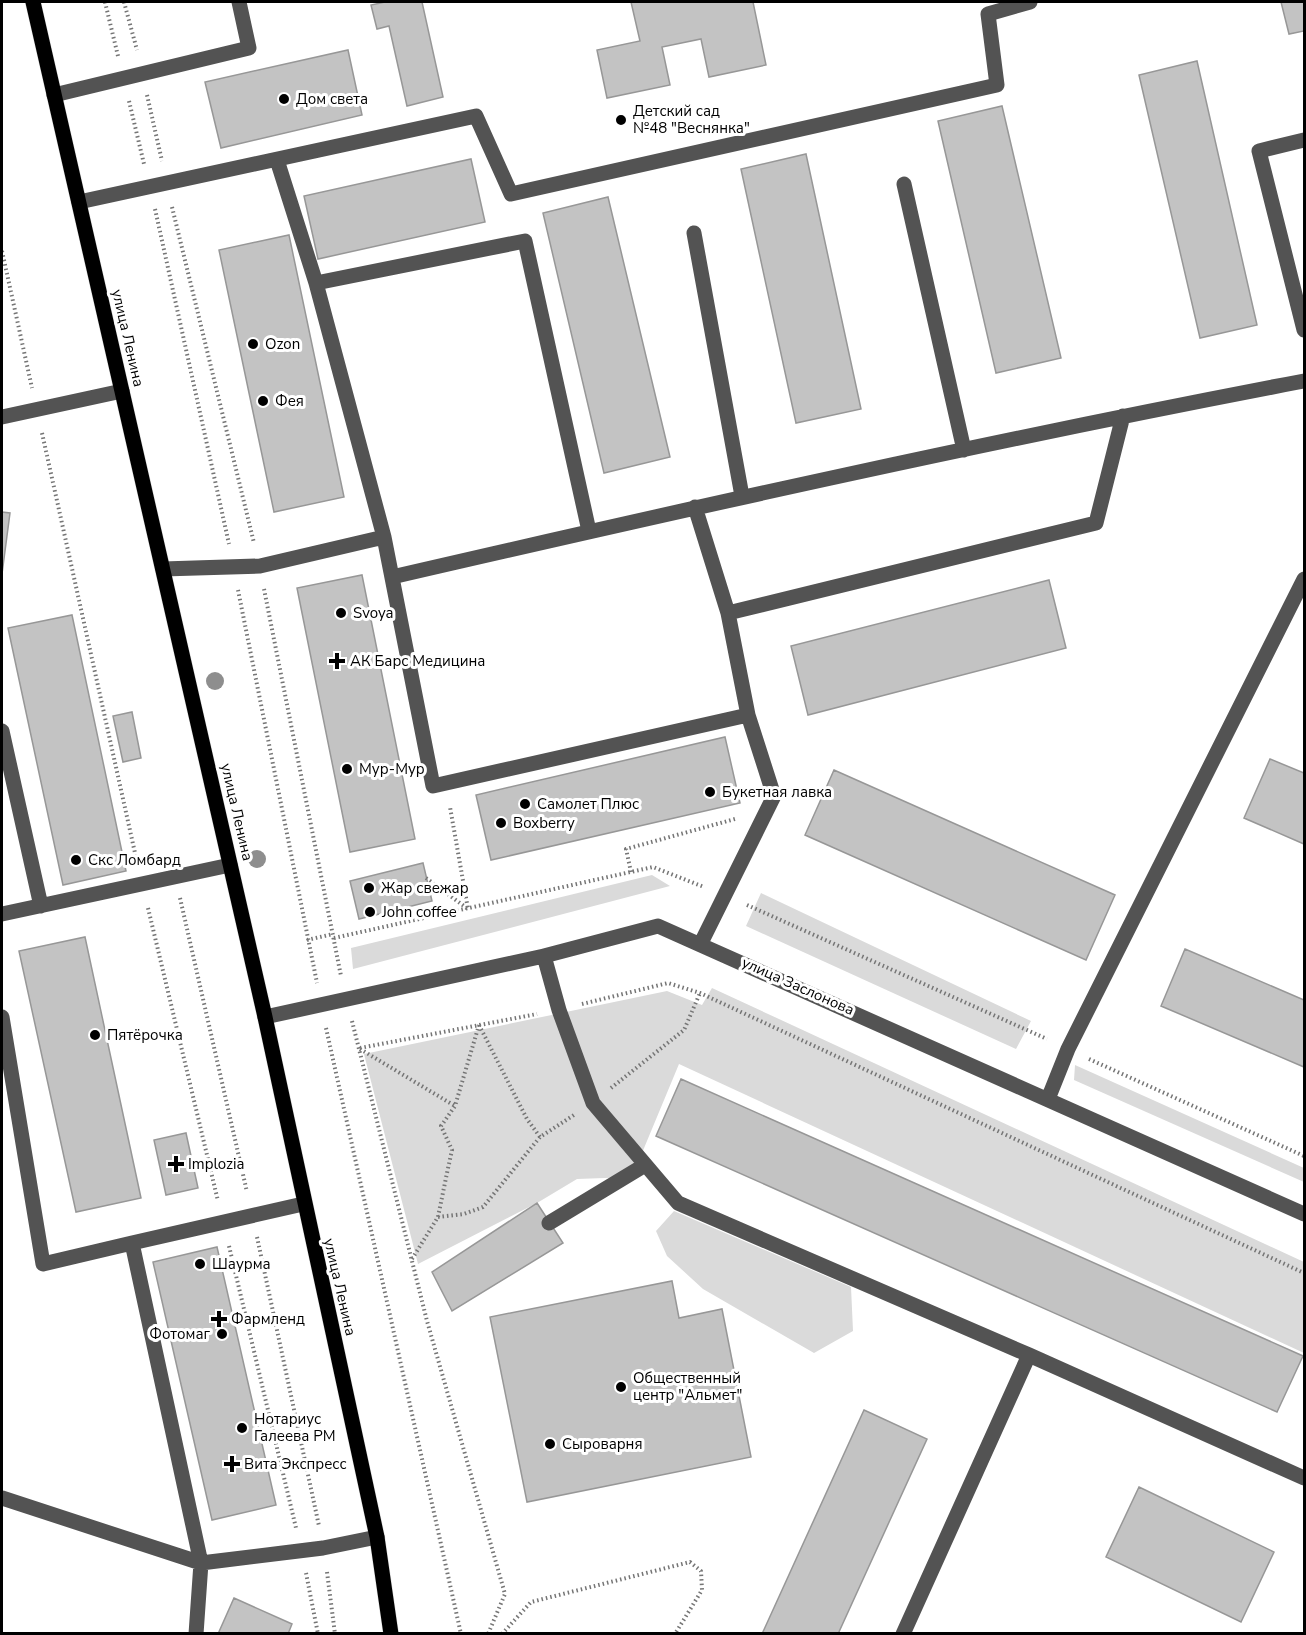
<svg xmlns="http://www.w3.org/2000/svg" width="1306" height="1635" viewBox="0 0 1306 1635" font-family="'Nunito Sans',sans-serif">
	<rect width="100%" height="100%" fill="#fff"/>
	<path fill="#dadada" d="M652 875 670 886 353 969 351 948Z
		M761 893 1031 1021 1016 1049 746 926Z
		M712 988 1304 1262V1353L679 1064 632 1177 577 1179 537 1203 418 1264 364 1054 667 991 702 1005Z
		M1075 1065 1304 1168V1182L1074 1080Z
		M674 1211 851 1287 853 1331 814 1353 703 1289 667 1256 656 1231Z"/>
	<path fill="#c3c3c3" stroke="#979797" stroke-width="1.5" d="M385 2H422L443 97 407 106 389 26 377 29 371 5Z
		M631 2H753L766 65 709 77 701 39 662 47 670 85 607 98 597 50 640 41Z
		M1281 2H1304V31L1289 34Z
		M348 50 362 115 221 148 205 82Z
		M1197 61 1257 325 1200 338 1139 75Z
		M1002 106 1061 358 996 373 938 121Z
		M806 154 861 409 796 423 741 169Z
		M471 159 485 222 318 259 304 196Z
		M608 197 670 457 604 473 543 213Z
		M289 235 344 497 274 512 219 250Z
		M2 512 10 513 2 574Z
		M362 575 415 839 350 852 297 588Z
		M1049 580 1066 648 808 715 791 646Z
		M72 615 126 871 63 885 8 628Z
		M132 712 141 758 123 762 113 716Z
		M725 737 740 803 491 860 476 795Z
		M1270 759 1304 773V844L1244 818Z
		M834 770 1115 895 1086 960 805 835Z
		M423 863 432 901 359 919 350 881Z
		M85 937 141 1198 76 1212 19 951Z
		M1185 949 1304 1000V1067L1161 1006Z
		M681 1079 1303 1356 1277 1412 656 1136Z
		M186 1133 198 1188 166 1195 154 1140Z
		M537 1203 563 1243 452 1311 432 1272Z
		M217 1247 276 1505 212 1520 153 1262Z
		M672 1281 679 1318 722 1309 751 1457 527 1502 490 1317Z
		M864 1410 927 1439 838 1634H762Z
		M1139 1487 1274 1552 1241 1622 1106 1557Z
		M234 1598 292 1624 288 1634H218Z"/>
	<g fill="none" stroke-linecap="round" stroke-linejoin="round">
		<g stroke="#dbdbdb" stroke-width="16">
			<path id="major" d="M33 2 265 1017 377 1537 391 1634"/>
		</g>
		<path stroke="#757575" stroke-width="4" stroke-dasharray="1.5 3" stroke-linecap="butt" d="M105 2 118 56
			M124 2 137 50
			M147 95 162 161
			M129 101 144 164
			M172 207 254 543
			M155 209 229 544
			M2 251 32 388
			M42 433 137 862
			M264 589 341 976
			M238 590 317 983
			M631 872 626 849 735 819
			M426 878 468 909 450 807
			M180 898 247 1192
			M747 905 1047 1039
			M148 908 218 1201
			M334 938 653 867 704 887
			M307 940 333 934
			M582 1004 668 983 700 993 1304 1273
			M352 1021 427 1321 505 1594 488 1634
			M479 1025 527 1119 540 1137
			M326 1028 461 1634
			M360 1048 537 1014
			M360 1049 455 1106
			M1089 1059 1304 1156
			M611 1088 684 1030 700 993
			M438 1217 464 1214 483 1207 540 1137 574 1115
			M257 1237 319 1526
			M229 1246 296 1528
			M412 1259 438 1217 447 1173 452 1150 441 1126 455 1106 479 1025
			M327 1572 335 1634
			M306 1573 318 1634
			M502 1634 531 1602 690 1562 701 1571 702 1590 675 1634"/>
		<path stroke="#535353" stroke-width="15" d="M54 95 249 48 239 2
			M1304 140 1259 151 1304 330
			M277 160 316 283
			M904 184 964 450
			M79 202 476 116 511 194 997 85 988 14 1030 2
			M694 233 742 496
			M2 417 122 391
			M695 507 728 613 748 715
			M589 531 525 241 316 283 384 537 433 786 748 715 774 796 701 943
			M163 569 260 566 384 537
			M392 577C695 507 999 439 1304 381
			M728 613 1096 523 1123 416
			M2 731 41 906
			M2 914 230 865
			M544 956 559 1010 593 1103 678 1203 1029 1355 1304 1478
			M2 1017 43 1264 132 1243 201 1563 196 1634
			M265 1017 544 956 658 926 1304 1214
			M1048 1099 1068 1049 1304 579
			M549 1223 645 1165
			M132 1243 303 1204
			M2 1498 201 1563 323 1548 377 1537
			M903 1634 1029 1355"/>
		<use href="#major" stroke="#000" stroke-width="15"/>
	</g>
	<g fill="#8e8e8e">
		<circle cx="215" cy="681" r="9"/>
		<circle cx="257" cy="859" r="9"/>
	</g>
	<g fill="#000" stroke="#fff" stroke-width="2">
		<circle cx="284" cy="99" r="6"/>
		<circle cx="621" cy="120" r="6"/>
		<circle cx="253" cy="344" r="6"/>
		<circle cx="263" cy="401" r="6"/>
		<circle cx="341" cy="613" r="6"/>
		<path d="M334 652h6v6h6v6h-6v6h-6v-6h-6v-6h6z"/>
		<circle cx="347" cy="769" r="6"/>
		<circle cx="710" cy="792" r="6"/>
		<circle cx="525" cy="804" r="6"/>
		<circle cx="501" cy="823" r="6"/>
		<circle cx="76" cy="860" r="6"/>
		<circle cx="369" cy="888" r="6"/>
		<circle cx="370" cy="912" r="6"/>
		<circle cx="95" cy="1035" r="6"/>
		<path d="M173 1155h6v6h6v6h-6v6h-6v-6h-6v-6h6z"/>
		<circle cx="200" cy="1264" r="6"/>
		<path d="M216 1310h6v6h6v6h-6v6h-6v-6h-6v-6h6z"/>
		<circle cx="222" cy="1334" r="6"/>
		<circle cx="621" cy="1387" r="6"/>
		<circle cx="242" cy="1428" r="6"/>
		<circle cx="550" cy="1444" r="6"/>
		<path d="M229 1455h6v6h6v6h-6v6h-6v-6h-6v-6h6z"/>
	</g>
	<g text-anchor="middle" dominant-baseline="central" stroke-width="6" stroke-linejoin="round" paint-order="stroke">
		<g font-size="15" fill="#000" stroke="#fff" text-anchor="start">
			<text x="296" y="99">Дом света</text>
			<text x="633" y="111">Детский сад<tspan x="633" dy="17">№48 "Веснянка"</tspan></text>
			<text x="265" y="344">Ozon</text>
			<text x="275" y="401">Фея</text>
			<text x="353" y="613">Svoya</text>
			<text x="350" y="661">АК Барс Медицина</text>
			<text x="359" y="769">Мур-Мур</text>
			<text x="722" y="792">Букетная лавка</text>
			<text x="537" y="804">Самолет Плюс</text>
			<text x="513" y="823">Boxberry</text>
			<text x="88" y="860">Скс Ломбард</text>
			<text x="381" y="888">Жар свежар</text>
			<text x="382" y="912">John coffee</text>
			<text x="107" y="1035">Пятёрочка</text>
			<text x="188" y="1164">Implozia</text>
			<text x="212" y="1264">Шаурма</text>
			<text x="231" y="1319">Фармленд</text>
			<text x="210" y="1334" text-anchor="end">Фотомаг</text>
			<text x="633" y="1378">Общественный<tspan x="633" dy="17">центр "Альмет"</tspan></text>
			<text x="254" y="1419">Нотариус<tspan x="254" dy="17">Галеева РМ</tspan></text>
			<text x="562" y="1444">Сыроварня</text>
			<text x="244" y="1464">Вита Экспресс</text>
		</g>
		<g font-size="15" fill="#000" stroke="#fff">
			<text transform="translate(128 338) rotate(77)">улица Ленина</text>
			<text transform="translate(237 812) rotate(77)">улица Ленина</text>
			<text transform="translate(798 986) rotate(24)">улица Заслонова</text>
			<text transform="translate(340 1287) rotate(77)">улица Ленина</text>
		</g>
	</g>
	<rect width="1306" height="1635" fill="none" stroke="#000000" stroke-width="6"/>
</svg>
